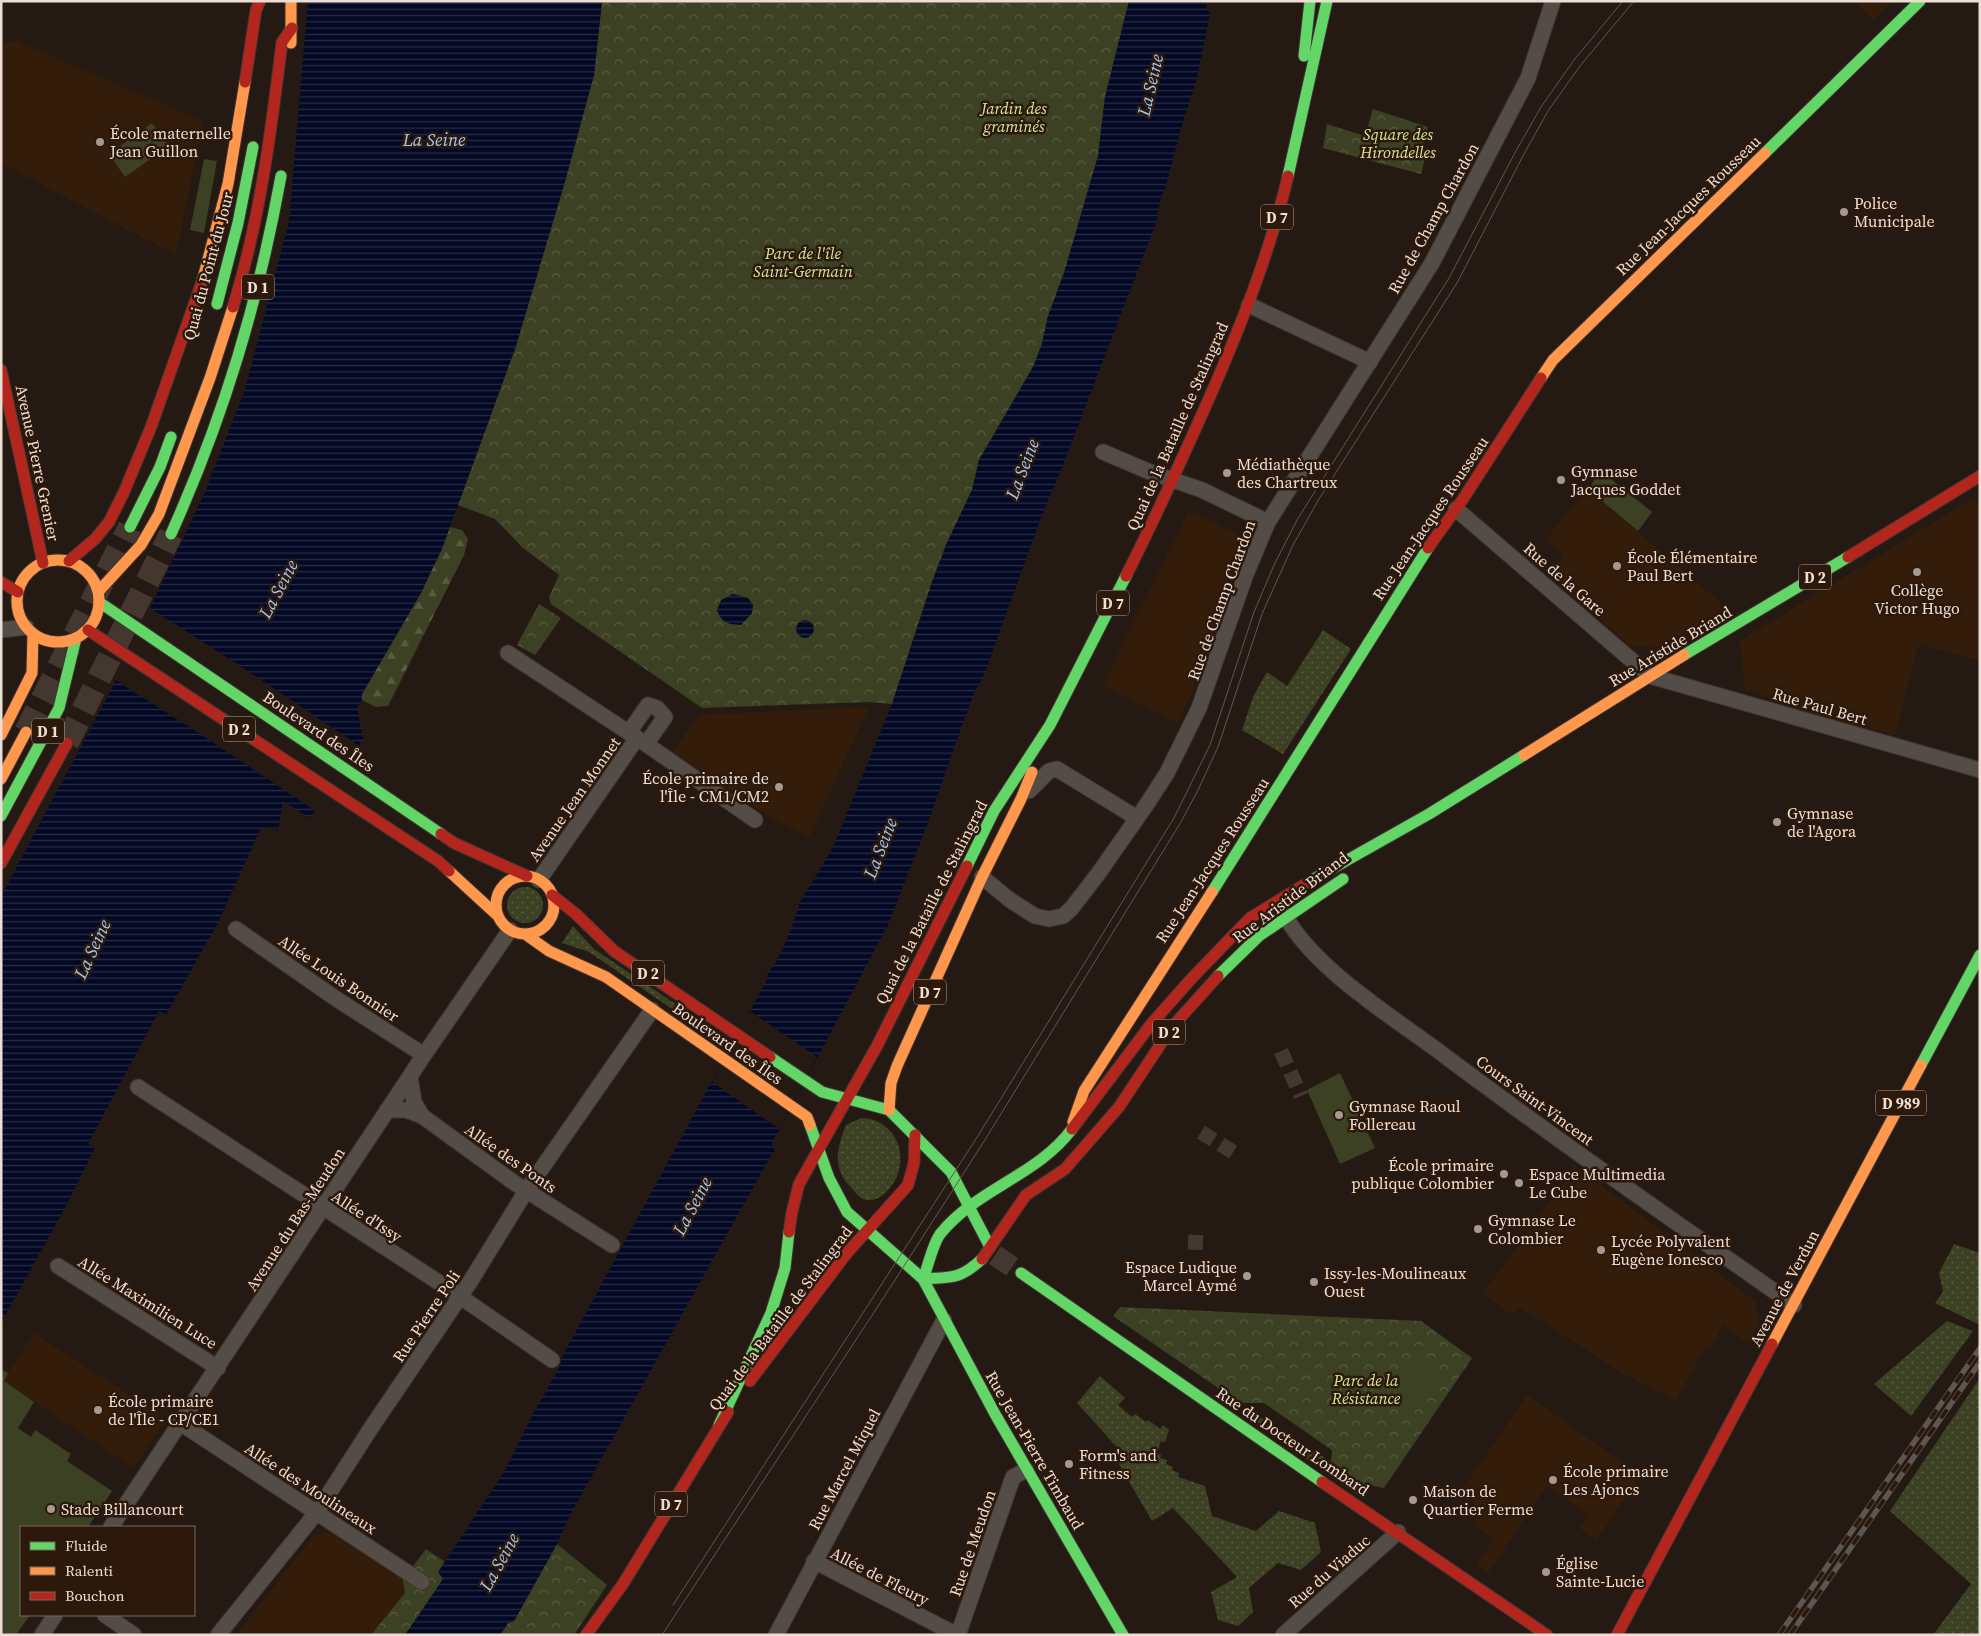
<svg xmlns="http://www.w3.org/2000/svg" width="1981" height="1636" viewBox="0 0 1981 1636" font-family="'Source Serif 4',serif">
	<defs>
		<pattern id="grass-dots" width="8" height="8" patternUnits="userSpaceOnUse" patternTransform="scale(1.25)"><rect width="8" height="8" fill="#3b4122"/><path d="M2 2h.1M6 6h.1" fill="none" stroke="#585c41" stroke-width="1.8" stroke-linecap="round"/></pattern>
		<pattern id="forest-firs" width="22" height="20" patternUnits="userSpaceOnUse" patternTransform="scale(1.25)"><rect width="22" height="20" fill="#3b4122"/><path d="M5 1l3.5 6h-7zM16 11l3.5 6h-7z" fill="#585c41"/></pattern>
		<pattern id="park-crowns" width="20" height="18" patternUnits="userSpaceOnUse" patternTransform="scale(1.25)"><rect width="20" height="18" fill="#3b4122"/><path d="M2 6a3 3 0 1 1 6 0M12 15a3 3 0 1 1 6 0" fill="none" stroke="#585c41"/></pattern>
		<pattern id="water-rules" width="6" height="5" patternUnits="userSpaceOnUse" patternTransform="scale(1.25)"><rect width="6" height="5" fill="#030925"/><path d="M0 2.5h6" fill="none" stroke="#282c44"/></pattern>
	</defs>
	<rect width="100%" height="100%" fill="#251a13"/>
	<path fill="#341c0a" d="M1854 1H1892L1873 20Z
		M20 40 21 43 203 121 176 255 1 163V44Z
		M1588 489 1721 603 1720 614 1666 648 1631 646 1549 575 1564 556 1545 540Z
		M1972 499 1980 502V661L1919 644 1895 735 1745 690 1740 641Z
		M1189 511 1246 538 1192 691 1178 723 1103 685Z
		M869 707 809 837 771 818 673 752 699 715Z
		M1575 1166 1755 1301 1759 1322 1748 1343 1723 1324 1710 1349 1705 1347 1676 1401 1625 1375 1521 1308 1510 1314 1483 1294Z
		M34 1333 166 1419 139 1460 132 1467 3 1381Z
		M1527 1395 1640 1475 1597 1540 1579 1528 1589 1516 1547 1485 1488 1573 1476 1565 1494 1539 1473 1524 1477 1518 1474 1502 1460 1493Z
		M332 1533 403 1580 406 1596 375 1635H236L315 1534Z"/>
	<path fill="url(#grass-dots)" d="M1323 630 1351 649 1283 754 1242 730 1253 697 1267 672 1287 686Z
		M507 905a18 18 0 1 1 36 0a18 18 0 1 1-36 0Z
		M573 926 594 949 711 1028 707 1033 589 952 562 943Z
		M861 1118C901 1119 914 1168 884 1194 878 1199 871 1202 863 1199 857 1196 852 1188 847 1183 832 1165 838 1145 846 1125Z
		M1954 1244 1980 1253V1325L1935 1303 1943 1292 1939 1273Z
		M1947 1321 1973 1331 1911 1416 1874 1384Z
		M1100 1376 1125 1398 1118 1405 1132 1417 1135 1414 1146 1422 1148 1420 1160 1429 1163 1425 1169 1430 1165 1442 1161 1441 1157 1453 1161 1455 1160 1458 1167 1460 1166 1464 1173 1467 1172 1470 1179 1473 1178 1477 1205 1486 1212 1516 1256 1531 1279 1511 1315 1523 1321 1552 1301 1570 1278 1563 1249 1588 1253 1612 1238 1626 1218 1620 1211 1592 1237 1577 1173 1508 1152 1521 1116 1459 1124 1455 1077 1403Z
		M1980 1378V1635H1933L1971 1584 1890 1511Z"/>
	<path fill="url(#forest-firs)" d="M450 527 462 530 468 539 464 555 388 706 376 707 362 700V694L421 593Z"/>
	<path fill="url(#park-crowns)" d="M602 1H1129L1105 97 1098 156 1064 273 1048 316 1042 344 1033 367 979 460 972 490 946 545 932 582 892 704 869 702 702 708 551 604 549 597 559 575 523 548 495 519 458 505 516 346 594 75Z
		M1373 109 1428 127 1421 156 1425 158 1421 174 1323 148 1327 124 1365 136Z
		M539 604 561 618 535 655 517 645Z
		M1120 1307 1421 1321 1472 1358 1384 1488 1365 1484 1362 1498 1252 1421 1263 1418 1331 1462 1332 1450 1264 1403H1240L1113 1316Z
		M557 1544 607 1585 574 1635H500L508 1623 514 1621Z
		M426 1549 445 1562 438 1572 443 1578 436 1592 405 1635H371L405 1593 403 1580Z"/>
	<path fill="#3b4122" d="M152 123 169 146 125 177 109 154Z
		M204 159 217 161 204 233 190 230Z
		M1601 471 1652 512 1638 531 1588 489Z
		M1340 1073 1375 1148 1340 1164 1307 1090Z
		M1417 1355 1444 1374 1414 1412 1389 1391Z
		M1 1369 8 1373 4 1381 34 1402 18 1428 31 1437 35 1430 71 1454 67 1461 112 1491 88 1527H21V1615H30L16 1635H1Z"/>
	<path fill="url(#water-rules)" d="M308 1H602L594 75 565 182 516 346 442 549 421 593 362 694V700L357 708 363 739 310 818 283 801 278 831C271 828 267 825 260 830L218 923 166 1015 159 1011 88 1144 95 1148 65 1208 1 1323V896L111 690 204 494 245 390 289 221Z
		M1129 1H1207L1206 6 1210 15 1197 78 1183 122 1167 182 1161 198 1156 223 1061 470 1042 515 984 675 975 691 962 725 928 823 888 925 772 1143 775 1152H773L570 1515 557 1544 514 1621 508 1623 500 1635H405L443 1579 438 1572 504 1472 533 1414 560 1366 563 1355 768 978 767 975 779 957 790 932 800 902 833 847 892 704 932 582 946 545 972 490 979 460 1033 367 1042 344 1048 316 1064 273 1098 156 1105 97Z
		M733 594 748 598 753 605 752 613 741 625C727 624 722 623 717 610L721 600Z
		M796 629a9 9 0 1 1 18 0a9 9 0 1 1-18 0Z"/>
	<path fill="#251a13" d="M148 607 236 663 361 747 317 812 200 734 114 679Z
		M750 1011 817 1057 779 1129 712 1082Z"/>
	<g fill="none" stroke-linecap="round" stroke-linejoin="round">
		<path stroke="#433730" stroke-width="15" stroke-dasharray="15 8" stroke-linecap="butt" d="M1281 1051 1301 1096
			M1201 1132 1236 1154
			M1188 1242 1207 1243"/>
		<path stroke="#433730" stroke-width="21" stroke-dasharray="21 11" stroke-linecap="butt" d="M995 1255 1021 1273"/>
		<path stroke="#433730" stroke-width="24" stroke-dasharray="24 12" stroke-linecap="butt" d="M26 732 130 527
			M67 743 171 534"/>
		<g stroke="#3e3530" stroke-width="17">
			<path id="street" d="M1249 305 1370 362
				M1103 452 1150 472 1202 490 1268 522
				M1456 509 1650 676 1980 770
				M1 630 26 627
				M508 653 646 744 665 717 657 708 648 705 629 732
				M646 744 755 820
				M1029 791 1049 771 1057 769 1137 818
				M982 877 1010 900 1035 916 1049 919 1063 916 1071 909 1098 874 1147 804 1167 773 1199 708 1246 574 1268 522 1432 263 1528 78 1553 1
				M539 880 637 738
				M1282 910C1309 965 1388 1014 1437 1050 1554 1138 1674 1221 1794 1305
				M236 929 338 1000 424 1055
				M410 1077 414 1102 422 1116
				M138 1087 449 1289 552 1360
				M387 1110H406L422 1116 516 1184 612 1245
				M58 1266 218 1368
				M180 1423 422 1582
				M111 1527 424 1055 510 930
				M814 1561 957 1635
				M105 1615 134 1635
				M42 1635 55 1615
				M218 1635 317 1512 371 1428 470 1282 526 1191 652 1010
				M776 1635 944 1320
				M958 1635 1013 1477 1026 1470
				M1283 1635 1398 1532"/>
		</g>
		<g stroke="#3e3530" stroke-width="13">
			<path id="fast" d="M1304 56 1310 1
				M1765 153 1920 1
				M1288 176 1327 1
				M217 304 238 223 253 147
				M130 527 160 467 171 437
				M171 534C224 416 258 303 281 176
				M99 602 441 834
				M1684 655 1848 557
				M1 816 59 708 76 638
				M967 866 994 811 1050 725 1126 576
				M1312 880 1429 814 1524 755
				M1212 892 1428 548
				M1218 976 1259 936 1343 879
				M770 1057 822 1092 889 1110 951 1172 990 1247
				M1921 1065 1980 955
				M810 1125 829 1178 847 1212 923 1279C952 1277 959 1280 982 1259
				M1021 1273 1322 1482
				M923 1279 995 1414 1123 1635
				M923 1279C928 1267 933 1242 941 1233 977 1189 1038 1175 1072 1129
				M719 1425 771 1313 785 1268 789 1232"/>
		</g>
		<g stroke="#3e3530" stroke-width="13">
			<path id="slow" d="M291 1V43
				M202 282 228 184 245 82
				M1541 378 1553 360 1765 153
				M17 601a41 41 0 1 1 82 0a41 41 0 1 1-82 0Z
				M98 592 141 545 159 514 210 378 233 307
				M1 735 32 673 33 634
				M1524 755 1684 655
				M1 779 26 732
				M449 871 498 916
				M496 905a29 29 0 1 1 58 0a29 29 0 1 1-58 0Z
				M525 934 549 951 606 977 807 1117 810 1125
				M889 1110 891 1083 897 1066 982 877 1021 799 1032 772
				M1073 1122 1084 1091 1212 892
				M1772 1344 1921 1065"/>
		</g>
		<g stroke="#3e3530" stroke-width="13">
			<path id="jam" d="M245 82 256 10 260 1
				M233 307C260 220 271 132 282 42L292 28
				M1 370 43 563
				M1428 548 1463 499 1541 378
				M1848 557 1980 476
				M69 561 95 539 109 522 124 492 151 427 202 282
				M1126 576C1156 516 1184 455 1211 394 1242 323 1270 252 1288 176
				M1 582 18 592
				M88 630 438 861 449 871
				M441 834 454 843 527 876
				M1 863 67 743
				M552 895 576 914 614 951 770 1057
				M1072 1129 1152 1023 1192 978 1250 918 1312 880
				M789 1232 792 1212 799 1184 877 1046 967 866
				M982 1259 1026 1195 1065 1169 1119 1107 1172 1027 1218 976
				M750 1381 847 1253 908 1185 914 1163 915 1135
				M1322 1482 1547 1635
				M586 1635 623 1584 728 1412
				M1617 1635 1772 1344"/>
		</g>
		<use href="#street" stroke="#544c46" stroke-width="15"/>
		<use href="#fast" stroke="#63d668" stroke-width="11"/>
		<use href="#slow" stroke="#ff974d" stroke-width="11"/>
		<use href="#jam" stroke="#b3261e" stroke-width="11"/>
		<path stroke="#605651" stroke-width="1" d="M673 1605 976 1139 1174 818 1210 745 1254 612 1274 565 1297 520 1449 278 1517 149 1541 107 1574 60 1623 1
			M662 1635 886 1294 983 1143 1181 822 1198 790 1218 747 1262 614 1293 545 1319 499 1457 283 1524 154 1548 111 1580 66 1634 1"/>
		<g stroke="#605651" stroke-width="5.5">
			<path id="rail" d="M1779 1635 1980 1348
				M1790 1635 1980 1362"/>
		</g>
		<use href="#rail" stroke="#2d190b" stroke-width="4" stroke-dasharray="11" stroke-linecap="butt"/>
	</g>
	<g fill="#a69990" stroke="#2d190b" stroke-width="2">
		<circle cx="100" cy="142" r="5"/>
		<circle cx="1844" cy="212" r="5"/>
		<circle cx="1227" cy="473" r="5"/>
		<circle cx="1561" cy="480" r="5"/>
		<circle cx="1617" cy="566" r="5"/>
		<circle cx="1917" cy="572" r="5"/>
		<circle cx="779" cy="787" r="5"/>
		<circle cx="1777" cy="822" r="5"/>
		<circle cx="1339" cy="1115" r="5"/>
		<circle cx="1504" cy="1174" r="5"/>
		<circle cx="1519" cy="1183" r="5"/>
		<circle cx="1478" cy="1229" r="5"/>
		<circle cx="1601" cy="1250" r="5"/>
		<circle cx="1247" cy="1276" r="5"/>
		<circle cx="1314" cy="1282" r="5"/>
		<circle cx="98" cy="1410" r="5"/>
		<circle cx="1069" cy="1464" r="5"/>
		<circle cx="1553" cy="1480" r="5"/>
		<circle cx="1413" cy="1500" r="5"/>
		<circle cx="51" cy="1509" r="5"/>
		<circle cx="1546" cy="1572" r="5"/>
	</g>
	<g text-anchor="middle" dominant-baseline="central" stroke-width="5" stroke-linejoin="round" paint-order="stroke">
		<g fill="#2d190b" stroke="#b3a398" stroke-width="1">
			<rect x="1261" y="204.5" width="32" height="25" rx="4"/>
			<rect x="242" y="274.5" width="32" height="25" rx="4"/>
			<rect x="1799" y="564.5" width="32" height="25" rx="4"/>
			<rect x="1097" y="590.5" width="32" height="25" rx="4"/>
			<rect x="223" y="716.5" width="32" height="25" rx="4"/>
			<rect x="32" y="718.5" width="32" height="25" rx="4"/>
			<rect x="632" y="960.5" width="32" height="25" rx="4"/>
			<rect x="914" y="979.5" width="32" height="25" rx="4"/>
			<rect x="1153" y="1019.5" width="32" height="25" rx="4"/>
			<rect x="1876" y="1090.5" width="50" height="25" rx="4"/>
			<rect x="655" y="1491.5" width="32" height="25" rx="4"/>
		</g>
		<g font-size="15" font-weight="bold" fill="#ecded4">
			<text x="1277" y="217">D 7</text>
			<text x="258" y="287">D 1</text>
			<text x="1815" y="577">D 2</text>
			<text x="1113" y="603">D 7</text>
			<text x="239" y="729">D 2</text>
			<text x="48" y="731">D 1</text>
			<text x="648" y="973">D 2</text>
			<text x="930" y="992">D 7</text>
			<text x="1169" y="1032">D 2</text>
			<text x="1901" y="1103">D 989</text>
			<text x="671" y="1504">D 7</text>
		</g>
		<g font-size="16" font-style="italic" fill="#d2e79a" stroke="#2d190b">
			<text x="1014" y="108">Jardin des<tspan x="1014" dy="18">graminés</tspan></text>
			<text x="1398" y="134">Square des<tspan x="1398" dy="18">Hirondelles</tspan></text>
			<text x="803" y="253">Parc de l'île<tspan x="803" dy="18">Saint-Germain</tspan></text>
			<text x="1366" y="1380">Parc de la<tspan x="1366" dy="18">Résistance</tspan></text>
		</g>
		<g font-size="16" fill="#ecded4" stroke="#2d190b" text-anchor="start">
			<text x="110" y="133">École maternelle<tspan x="110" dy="18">Jean Guillon</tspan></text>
			<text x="1854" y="203">Police<tspan x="1854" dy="18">Municipale</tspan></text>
			<text x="1237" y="464">Médiathèque<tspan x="1237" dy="18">des Chartreux</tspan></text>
			<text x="1571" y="471">Gymnase<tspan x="1571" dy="18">Jacques Goddet</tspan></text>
			<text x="1627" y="557">École Élémentaire<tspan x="1627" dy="18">Paul Bert</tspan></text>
			<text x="1917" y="590" text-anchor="middle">Collège<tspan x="1917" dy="18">Victor Hugo</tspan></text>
			<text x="769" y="778" text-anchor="end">École primaire de<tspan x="769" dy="18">l'Île - CM1/CM2</tspan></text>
			<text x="1787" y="813">Gymnase<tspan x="1787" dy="18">de l'Agora</tspan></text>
			<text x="1349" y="1106">Gymnase Raoul<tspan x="1349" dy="18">Follereau</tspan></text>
			<text x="1494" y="1165" text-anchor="end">École primaire<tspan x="1494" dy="18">publique Colombier</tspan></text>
			<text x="1529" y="1174">Espace Multimedia<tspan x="1529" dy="18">Le Cube</tspan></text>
			<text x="1488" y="1220">Gymnase Le<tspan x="1488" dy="18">Colombier</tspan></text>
			<text x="1611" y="1241">Lycée Polyvalent<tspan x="1611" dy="18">Eugène Ionesco</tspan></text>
			<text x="1237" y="1267" text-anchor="end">Espace Ludique<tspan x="1237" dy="18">Marcel Aymé</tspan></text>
			<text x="1324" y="1273">Issy-les-Moulineaux<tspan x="1324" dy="18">Ouest</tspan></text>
			<text x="108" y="1401">École primaire<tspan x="108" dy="18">de l'Île - CP/CE1</tspan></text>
			<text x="1079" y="1455">Form's and<tspan x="1079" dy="18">Fitness</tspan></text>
			<text x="1563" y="1471">École primaire<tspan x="1563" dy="18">Les Ajoncs</tspan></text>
			<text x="1423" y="1491">Maison de<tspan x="1423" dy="18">Quartier Ferme</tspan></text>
			<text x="61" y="1509">Stade Billancourt</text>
			<text x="1556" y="1563">Église<tspan x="1556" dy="18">Sainte-Lucie</tspan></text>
		</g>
		<g font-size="16" fill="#ecded4" stroke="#2d190b">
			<text transform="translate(1688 205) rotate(-44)">Rue Jean-Jacques Rousseau</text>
			<text transform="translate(1433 218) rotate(-61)">Rue de Champ Chardon</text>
			<text transform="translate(208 266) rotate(-75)">Quai du Point du Jour</text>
			<text transform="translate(1177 426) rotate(-66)">Quai de la Bataille de Stalingrad</text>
			<text transform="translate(38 463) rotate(78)">Avenue Pierre Grenier</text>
			<text transform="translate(1430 518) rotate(-56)">Rue Jean-Jacques Rousseau</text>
			<text transform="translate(1565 579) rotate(41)">Rue de la Gare</text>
			<text transform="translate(1221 600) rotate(-70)">Rue de Champ Chardon</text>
			<text transform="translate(1670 646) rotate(-31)">Rue Aristide Briand</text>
			<text transform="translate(1820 706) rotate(16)">Rue Paul Bert</text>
			<text transform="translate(319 731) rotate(34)">Boulevard des Îles</text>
			<text transform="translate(574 799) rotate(-55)">Avenue Jean Monnet</text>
			<text transform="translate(1212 860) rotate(-57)">Rue Jean-Jacques Rousseau</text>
			<text transform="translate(1290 897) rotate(-37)">Rue Aristide Briand</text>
			<text transform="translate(931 902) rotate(-63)">Quai de la Bataille de Stalingrad</text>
			<text transform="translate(339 978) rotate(34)">Allée Louis Bonnier</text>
			<text transform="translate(728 1043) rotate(35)">Boulevard des Îles</text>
			<text transform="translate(1535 1100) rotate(36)">Cours Saint-Vincent</text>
			<text transform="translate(511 1158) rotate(35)">Allée des Ponts</text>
			<text transform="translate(367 1216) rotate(33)">Allée d'Issy</text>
			<text transform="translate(295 1219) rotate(-57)">Avenue du Bas-Meudon</text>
			<text transform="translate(1784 1288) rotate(-62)">Avenue de Verdun</text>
			<text transform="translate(148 1302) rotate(32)">Allée Maximilien Luce</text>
			<text transform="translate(426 1316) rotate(-56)">Rue Pierre Poli</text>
			<text transform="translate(780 1318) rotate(-53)">Quai de la Bataille de Stalingrad</text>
			<text transform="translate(1293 1441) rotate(34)">Rue du Docteur Lombard</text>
			<text transform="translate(1035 1450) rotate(60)">Rue Jean-Pierre Timbaud</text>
			<text transform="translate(844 1469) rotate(-62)">Rue Marcel Miquel</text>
			<text transform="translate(311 1488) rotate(33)">Allée des Moulineaux</text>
			<text transform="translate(972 1543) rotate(-71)">Rue de Meudon</text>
			<text transform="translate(1329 1571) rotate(-41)">Rue du Viaduc</text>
			<text transform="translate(880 1576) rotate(27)">Allée de Fleury</text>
		</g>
		<g font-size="18" font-style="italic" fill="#a0c5f7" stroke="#2d190b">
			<text transform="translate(1150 85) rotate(-77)">La Seine</text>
			<text x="434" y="139">La Seine</text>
			<text transform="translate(1022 469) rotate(-69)">La Seine</text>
			<text transform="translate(278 589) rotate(-62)">La Seine</text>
			<text transform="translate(880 848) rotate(-69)">La Seine</text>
			<text transform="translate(92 949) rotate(-65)">La Seine</text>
			<text transform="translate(692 1206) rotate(-62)">La Seine</text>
			<text transform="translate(499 1562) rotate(-61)">La Seine</text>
		</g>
	</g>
	<rect width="1981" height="1636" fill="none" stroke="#ecded4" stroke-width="5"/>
	<rect x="20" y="1526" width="175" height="90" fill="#2d190b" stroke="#79685b"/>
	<rect x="30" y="1542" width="25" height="8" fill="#63d668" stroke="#79685b"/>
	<text x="65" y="1551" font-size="15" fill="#ecded4">Fluide</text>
	<rect x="30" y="1567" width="25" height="8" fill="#ff974d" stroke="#79685b"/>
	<text x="65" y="1576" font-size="15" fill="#ecded4">Ralenti</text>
	<rect x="30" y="1592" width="25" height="8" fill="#b3261e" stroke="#79685b"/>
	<text x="65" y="1601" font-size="15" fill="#ecded4">Bouchon</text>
</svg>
